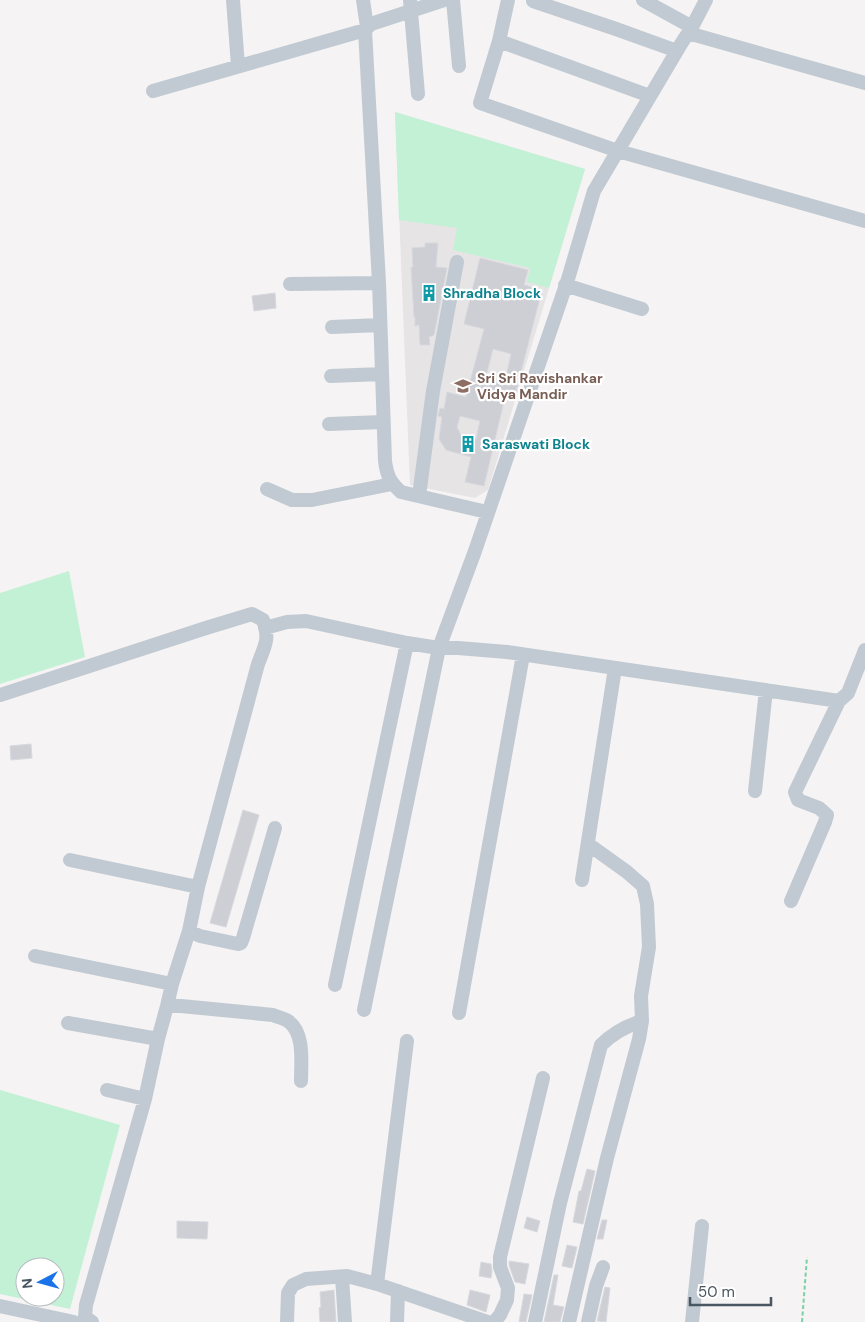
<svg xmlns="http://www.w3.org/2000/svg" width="865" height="1322" viewBox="0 0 865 1322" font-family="'DM Sans',sans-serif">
	<rect width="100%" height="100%" fill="#f5f3f3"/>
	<path fill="#e6e4e5" d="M395 112 585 169 488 490 475 498 410 485Z"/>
	<path fill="#c3f1d5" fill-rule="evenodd" d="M395 112 585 169 549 288 527 282 530 268 453 250 457 228 399 220Z
		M69 571 85 657 0 684V593Z
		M0 1090 120 1125 70 1309 0 1294ZM25 1267H55V1297H25Z"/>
	<path fill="#cdcfd5" stroke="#d7d9de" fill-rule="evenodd" d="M425 243H438L436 267 447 268 434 335 429 337 430 345H420L419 325 415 326V317H414L411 267H413L412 248 425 247Z
		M480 258 528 270 524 285 542 290 514 399 505 397 484 486 465 482 471 457 446 450 439 439 442 417 438 416 440 408 444 409 447 392 466 397 484 329 464 324ZM493 349 511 354 505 381 486 376ZM460 416 480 421 476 439 461 435 457 427Z
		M275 293 276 308 254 311 252 296Z
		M31 744 32 758 11 760 10 746Z
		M243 810 259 815 226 927 210 923Z
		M587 1169 595 1171 583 1224 573 1222 579 1191H581Z
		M527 1217 540 1221 537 1232 524 1228Z
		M602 1220H607L603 1239H597Z
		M177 1221 208 1222 207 1239 177 1238Z
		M567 1245 577 1247 572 1268 562 1266Z
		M509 1261 529 1264 525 1284 515 1282 509 1265Z
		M481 1262 491 1264 492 1271 491 1278 479 1276Z
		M554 1275H558L553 1305 564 1307 560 1322H544Z
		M605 1287 610 1288 606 1322 597 1321Z
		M334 1290 336 1322H320L319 1308 321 1307 320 1292Z
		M470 1290 490 1295 486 1312 467 1305Z
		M524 1294 532 1295 526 1322H519Z"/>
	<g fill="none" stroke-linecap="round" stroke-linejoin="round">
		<path stroke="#7ad0a6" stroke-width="2" stroke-dasharray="4 2.5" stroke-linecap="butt" d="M802 1322 807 1257"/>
		<path stroke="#c1cad2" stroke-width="14" d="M233 0 238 66
			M363 0 367 27
			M410 0 418 94
			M444 0 371 24 365 30 379 283 385 461C387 476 390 482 401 492L487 512
			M453 0 459 66
			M508 0 499 41 480 103 618 151 865 221
			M643 0 692 27
			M533 1 616 29 677 51
			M688 33 865 83
			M499 41 650 96
			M153 91 365 30
			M290 284 379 283
			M565 285 642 309
			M332 327 380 325
			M331 376 382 374
			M329 424 383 422
			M267 489 292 500H312L392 484
			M419 496 433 391 457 262
			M265 628 287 622 306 621 407 643 439 648 475 551 568 279 594 191 681 44 692 27 706 0
			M0 695 206 628 252 614 263 620C270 640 265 645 258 664L198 887 189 931 172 984 167 1006 158 1039 145 1099 86 1305 85 1317 92 1322
			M755 791 766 690
			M70 860 198 887
			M582 880 615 668
			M791 901 825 822 827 815 819 808 798 800 795 792 839 701
			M189 931 200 936 238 944 241 943 243 938 275 828
			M35 956 172 984
			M335 985 407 643
			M167 1006H181L273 1015C277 1017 283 1018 288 1021 305 1033 301 1062 301 1081
			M364 1010 439 648H458L507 652 839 701 848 693 865 650
			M459 1013 523 655
			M68 1023 158 1039
			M107 1090 145 1099
			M342 1277 345 1322
			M377 1284 407 1041
			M0 1306 74 1322
			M287 1322 288 1293 293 1285 306 1279 347 1276 377 1284 488 1322
			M397 1322 398 1291
			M494 1322 500 1315 507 1300 508 1288 500 1267V1257L543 1078
			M535 1322 560 1203 601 1045C613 1033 626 1026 642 1021
			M569 1322 607 1158 639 1039 642 1021 641 996 649 947 647 904 643 886 627 872 588 844
			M588 1322 596 1286 603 1267
			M692 1322 702 1226"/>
	</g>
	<defs>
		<g id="building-bare" transform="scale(1.35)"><path d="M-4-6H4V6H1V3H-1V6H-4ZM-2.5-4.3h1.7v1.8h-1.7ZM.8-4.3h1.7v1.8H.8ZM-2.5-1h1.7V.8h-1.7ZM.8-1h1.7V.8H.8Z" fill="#0f9aa8" stroke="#fff" stroke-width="2.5" paint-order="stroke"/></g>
		<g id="school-bare" transform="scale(1.35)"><path d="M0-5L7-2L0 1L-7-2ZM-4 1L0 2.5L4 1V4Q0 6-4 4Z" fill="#8d6e63" stroke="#fff" stroke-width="2.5" paint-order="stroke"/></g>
	</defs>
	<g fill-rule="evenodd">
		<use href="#building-bare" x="429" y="293"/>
		<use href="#school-bare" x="463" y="386"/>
		<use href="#building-bare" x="468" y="444"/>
	</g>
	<g text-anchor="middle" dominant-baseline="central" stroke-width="4.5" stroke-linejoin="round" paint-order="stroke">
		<g font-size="14" font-weight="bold" fill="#0d838f" stroke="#fff" text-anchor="start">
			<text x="443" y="293">Shradha Block</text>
			<text x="482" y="444">Saraswati Block</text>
		</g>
		<g font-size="14" font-weight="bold" fill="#785e54" stroke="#fff" text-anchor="start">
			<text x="477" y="378">Sri Sri Ravishankar<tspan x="477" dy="16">Vidya Mandir</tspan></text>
		</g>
	</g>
	<g transform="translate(40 1282) rotate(264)"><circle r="24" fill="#ffffff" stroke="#b7bbc0"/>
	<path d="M0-4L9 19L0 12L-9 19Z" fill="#1a73e8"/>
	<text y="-8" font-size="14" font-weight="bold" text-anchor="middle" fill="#4a5661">N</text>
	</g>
	<path d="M690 1297v8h81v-8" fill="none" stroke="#4a5661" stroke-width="2.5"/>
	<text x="698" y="1297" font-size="15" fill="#4a5661" stroke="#ffffff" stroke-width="4" paint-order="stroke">50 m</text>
</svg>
